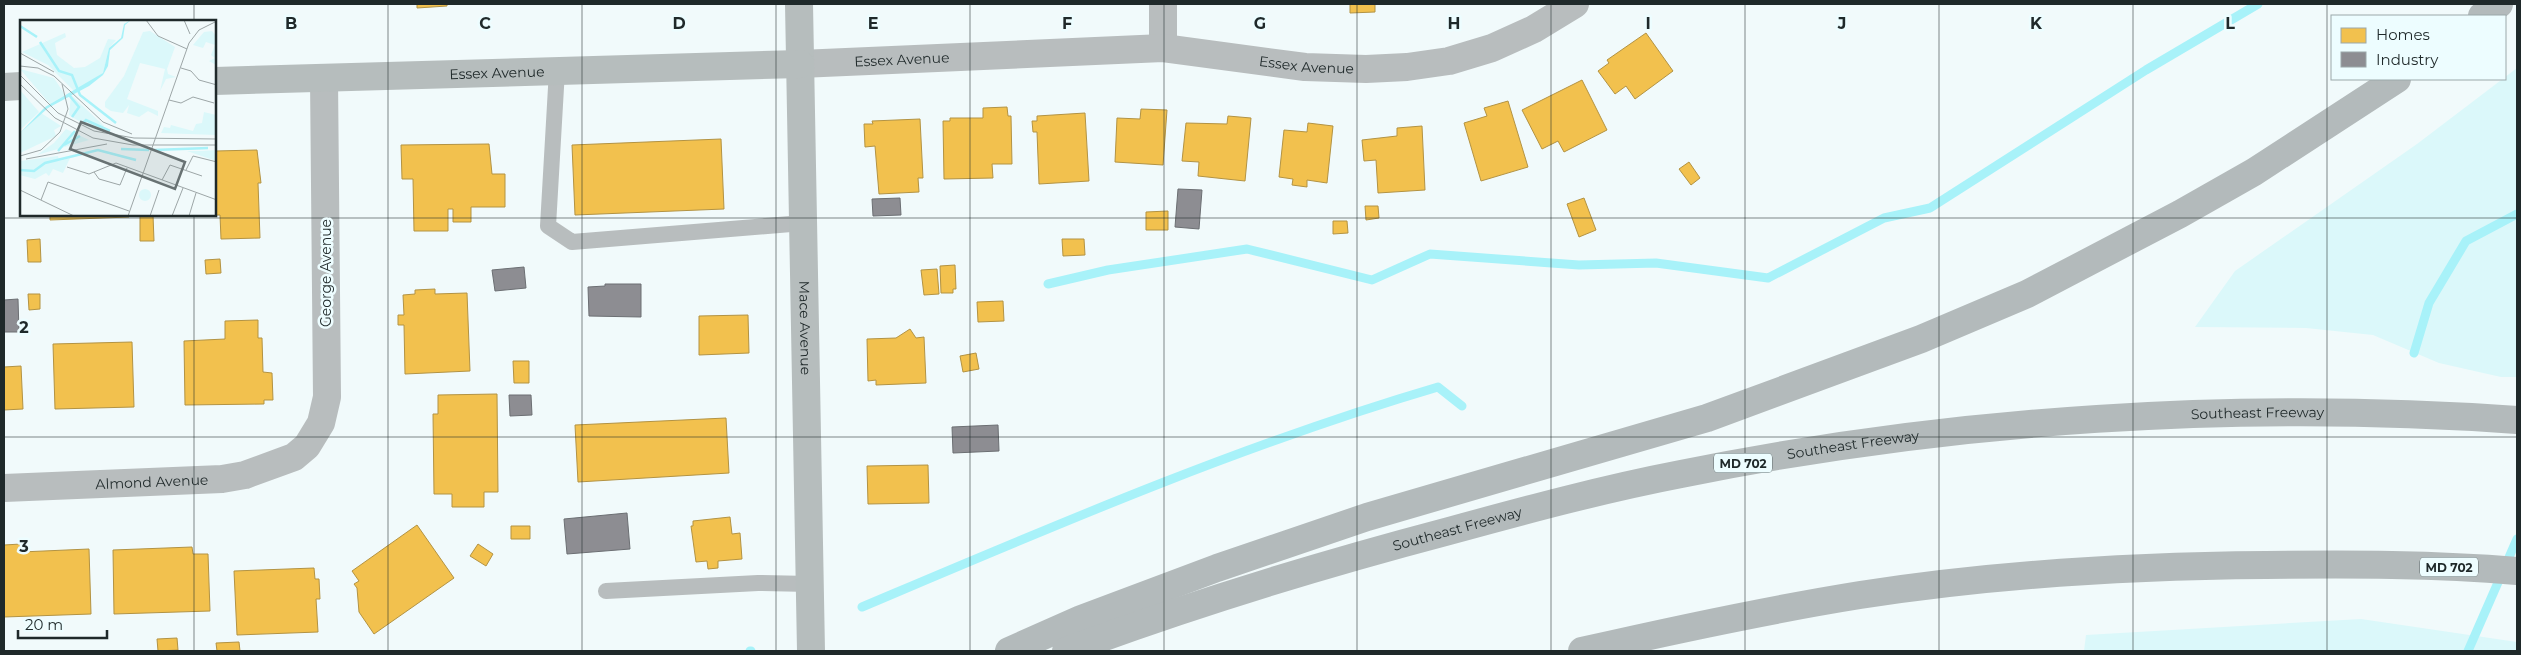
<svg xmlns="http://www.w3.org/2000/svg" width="2521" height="655" viewBox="0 0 2521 655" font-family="Montserrat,sans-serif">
	<rect width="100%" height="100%" fill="#f1fafb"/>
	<path fill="#dbf8fa" d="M2517 68V377H2501L2439 363 2373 335 2306 328 2195 327 2235 271 2417 144Z
		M2361 619 2517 642V651H2084L2086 635Z"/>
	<path fill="#f2c14e" stroke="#b39343" d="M417 4H447V6L417 8Z
		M1350 4H1375V12L1350 13Z
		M1646 33 1673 71 1635 99 1626 86 1615 94 1598 71 1609 63 1607 60Z
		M1582 80 1607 130 1564 152 1558 141 1542 149 1522 110Z
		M1508 101 1528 167 1481 181 1464 123 1487 116 1484 108Z
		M1007 107 1008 116H1011L1012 164H992L993 178 944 179 943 121H950V118H983V108Z
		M1141 109 1167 110 1163 165 1115 162 1117 118 1140 119Z
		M1085 113 1089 181 1039 184 1037 132H1033L1032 121H1037V116Z
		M1228 116 1251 118 1245 181 1198 176 1199 162 1182 161 1186 123 1227 124Z
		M920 119 923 178H918L919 192 879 194 875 146 865 147 864 124H873L872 121Z
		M1308 123 1333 126 1327 183 1307 180V187L1292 185 1293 179 1279 177 1284 130 1307 132Z
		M1422 126 1425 190 1378 193 1376 160 1364 161 1362 140 1397 136V128Z
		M721 139 724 209 575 215 572 145Z
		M489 144 492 174H505V207H471V222H453V209H448V231H414L413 179H402L401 145Z
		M257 150 261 183H258L260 238 221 239 220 215 179 216 215 215V151Z
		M1689 162 1700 178 1691 185 1679 169Z
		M1584 198 1596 230 1579 237 1567 204Z
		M1365 206H1378L1379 218 1366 220Z
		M1168 211V230H1146V212Z
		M50 215H129V217L50 220Z
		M140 215H153L154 241H140Z
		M1333 221H1347L1348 233 1333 234Z
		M40 239 41 262H28L27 240Z
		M1062 239H1084L1085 255 1063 256Z
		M220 259 221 273 206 274 205 260Z
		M955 265 956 289H953V293H941L940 266Z
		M937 269 939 294 924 295 921 270Z
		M435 289V294L467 293 470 371 405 374 404 325H398V315H404L403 295 415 294V290Z
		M28 294H40V309L29 310Z
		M1003 301 1004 321 978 322 977 302Z
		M748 315 749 353 699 355V316Z
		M258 320V338H262L263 372 272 373 273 400H264V404L185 405 184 341 225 339V321Z
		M910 329 916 338 924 337 926 383 876 385V380L868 381 867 339 896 338Z
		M132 342 134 407 55 409 53 344Z
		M976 353 979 369 963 372 960 356Z
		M513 361H529V383H514Z
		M21 366 23 409 4 410V367Z
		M497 394 498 492H484V507H452V494H434L433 414H438V395Z
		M726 418 729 473 578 482 575 425Z
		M928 465 929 503 868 504 867 466Z
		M730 517 732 534 740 533 742 559 718 561V568L708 569 707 561 696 562 691 526H693V521Z
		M417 525 454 578 374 634 359 612 357 588 354 584 359 581 352 571Z
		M511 526H530V539H511Z
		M21 544V552L89 549 91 614 4 617V545Z
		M478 544 493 554 486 566 470 556Z
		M192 547 193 554H208L210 611 114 614 113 550Z
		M314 568 315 579H319L320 599H316L318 632 237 635 234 571Z
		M177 638 178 650 158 651 157 639Z
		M239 642 240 651H217L216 643Z"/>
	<path fill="#8d8d92" stroke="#6c6f73" d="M1178 189 1202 190 1199 229 1175 227Z
		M900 198 901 215 873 216 872 199Z
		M524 267 526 288 495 291 492 270Z
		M605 284H641V317L589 316 588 287 605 286Z
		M18 299 19 332H4V300Z
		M509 395H531L532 415 510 416Z
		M998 425 999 451 953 453 952 427Z
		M627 513 630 549 567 554 564 519Z"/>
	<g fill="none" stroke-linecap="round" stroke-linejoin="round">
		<path stroke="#a8f2f9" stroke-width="9" d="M1048 284 1108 270 1247 249 1372 280 1430 254 1579 265 1656 263 1768 278 1884 218 1930 208 2146 70 2258 4
			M2414 353 2429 303 2466 241 2517 214
			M862 607C1051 527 1241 445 1438 387L1462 406
			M750 651H751
			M2468 651 2517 539"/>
		<path stroke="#b8bdbe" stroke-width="16" d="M557 70 548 226 572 242 803 223
			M606 591 758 583 810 584"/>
		<g stroke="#b8bdbe" stroke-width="28">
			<path d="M1163 4V48"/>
			<path id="s1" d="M800 64 1163 48 1305 67 1366 69 1407 67 1449 61 1492 48 1534 29 1575 4"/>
			<path id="s2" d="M4 488 222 479 245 475 294 457 307 446 321 423 327 397 324 78"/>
		</g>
		<g stroke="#b6bdbd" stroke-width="28">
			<path id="s3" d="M799 4 811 651"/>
			<path id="s4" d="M215 81 800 64"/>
			<path d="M4 87 21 86"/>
		</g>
		<g stroke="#b3babb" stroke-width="28">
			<path d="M2482 16 2499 4"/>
			<path d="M1009 651 1081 619 1217 568 1367 517 1707 418 1921 339 2027 294 2180 214 2254 172 2397 79"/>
			<path id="s5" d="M1066 651C1192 604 1320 565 1449 531 1526 510 1603 489 1681 474 1951 419 2242 400 2517 420"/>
			<path d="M1582 651C1674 630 1767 610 1860 595 1995 574 2130 566 2266 565 2350 564 2434 564 2517 571"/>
		</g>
	</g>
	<path fill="none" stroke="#1f292a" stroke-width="1" stroke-opacity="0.55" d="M194 4V21M388 4V651M582 4V651M776 4V651M970 4V651M1164 4V651M1357 4V651M1551 4V651M1745 4V651M1939 4V651M2133 4V651M2327 4V651M194 215V651M4 218H2517M4 437H2517"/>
	<g text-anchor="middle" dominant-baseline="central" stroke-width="5" stroke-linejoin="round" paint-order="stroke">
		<g fill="#edfdff" stroke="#5d696a" stroke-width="1">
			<rect x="1714" y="453.5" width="58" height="19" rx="4"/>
			<rect x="2420" y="557.5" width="58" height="19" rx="4"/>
		</g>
		<g font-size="12" font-weight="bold" fill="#1f292a">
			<text x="1743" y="463">MD 702</text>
			<text x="2449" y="567">MD 702</text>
		</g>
		<g font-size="14" fill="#1f292a" stroke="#edfdff">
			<text stroke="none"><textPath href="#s1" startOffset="102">Essex Avenue</textPath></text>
			<text stroke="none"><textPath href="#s1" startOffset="508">Essex Avenue</textPath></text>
			<text stroke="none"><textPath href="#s4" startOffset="282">Essex Avenue</textPath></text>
			<text transform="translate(326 273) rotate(-90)">George Avenue</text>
			<text stroke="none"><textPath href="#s3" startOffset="324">Mace Avenue</textPath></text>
			<text stroke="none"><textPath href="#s5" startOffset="1221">Southeast Freeway</textPath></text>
			<text stroke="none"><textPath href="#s5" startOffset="815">Southeast Freeway</textPath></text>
			<text stroke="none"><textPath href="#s2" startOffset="148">Almond Avenue</textPath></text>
			<text stroke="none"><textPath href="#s5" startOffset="410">Southeast Freeway</textPath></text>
		</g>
	</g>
	<g transform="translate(20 20)">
		<rect width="196" height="196" fill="#f1fafb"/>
		<path d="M130 11 155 27 147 49 148 54 156 57 146 59 140 71 145 49 120 43 107 79 138 91V96L128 91 119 97 107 93 109 85 103 93 91 91 85 87V82L104 56 123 12ZM192 11 196 16V45L189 41 195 38 191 35 195 25 186 22 183 28 173 25 184 12ZM45 13 46 17 35 23 37 35 54 48 65 47 80 38 88 19 96 20 89 28 83 53 55 72 28 45 2 32ZM0 49 34 58 45 75 30 84ZM0 70 19 92 0 110ZM51 75 83 105 84 106 78 109 67 106 49 95ZM184 92 196 95V115L141 113 144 107 150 108 151 105 173 111 176 104 182 103ZM21 93 41 106 34 110 36 116 0 133V113ZM46 109 69 120 17 135 34 123ZM196 130V141L167 131H182ZM38 136 39 141 50 138 43 153 33 149 29 156 26 153 15 159 0 155V141ZM119 175a6 6 0 1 1 12 0a6 6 0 1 1-12 0Z" fill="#dbf8fa"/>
		<path d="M111 0 105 5 103 18 90 30 88 46 83 55 69 66 28 88 0 113 25 87 83 53 89 28 101 18 104 4Z" fill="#a8f2f9"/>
		<path fill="none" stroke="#a8f2f9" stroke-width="2.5" d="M0 6 17 17M20 22 39 51 52 55 60 75 96 103M49 75 59 87 52 97M63 103 66 100 90 111M44 125 60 116M101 129 129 130M134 130 188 128M38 131 55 111M0 150 14 151 25 143 78 130 116 140"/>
		<path fill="none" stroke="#9da6a7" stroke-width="1" d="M126 0 138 16 167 29M164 0 170 14M0 33 34 52M0 46 18 48 34 56 83 102 112 114M161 48 171 51 179 60 197 65M0 55 38 93 74 111 114 118 197 119M0 64 35 98 73 118 113 125H197M149 80 161 83 173 77 194 83M0 136 21 130 40 112 48 89 42 64M6 139 87 124M47 147 69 154 96 143 197 180M166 150 173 136 197 142M74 152 79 159 100 165 107 148M142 160 150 145 182 156M0 170 54 196M21 180 28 162 109 191M108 196 169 23 179 10 197 1M130 196 139 170M152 196 163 168M169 196 176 173"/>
		<path fill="#687273" fill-opacity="0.15" stroke="#687273" stroke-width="2.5" d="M61 102 165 142 155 169 50 129Z"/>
		<rect width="196" height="196" fill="none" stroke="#1f292a" stroke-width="2.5"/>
	</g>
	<g font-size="16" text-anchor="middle" font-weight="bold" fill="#1f292a" stroke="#edfdff" stroke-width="5" stroke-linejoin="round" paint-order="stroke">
		<text x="291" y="29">B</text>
		<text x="485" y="29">C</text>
		<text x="679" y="29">D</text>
		<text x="873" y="29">E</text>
		<text x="1067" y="29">F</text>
		<text x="1260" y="29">G</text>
		<text x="1454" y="29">H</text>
		<text x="1648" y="29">I</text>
		<text x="1842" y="29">J</text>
		<text x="2036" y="29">K</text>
		<text x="2230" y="29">L</text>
		<text x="24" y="333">2</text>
		<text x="24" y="552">3</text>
	</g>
	<rect width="2521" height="655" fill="none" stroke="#1f292a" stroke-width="10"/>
	<rect x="2331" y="15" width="175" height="65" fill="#edfdff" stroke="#9ba8aa"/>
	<rect x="2341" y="28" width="25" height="15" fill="#f2c14e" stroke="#9ba8aa"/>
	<text x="2376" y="40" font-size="15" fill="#1f292a">Homes</text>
	<rect x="2341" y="52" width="25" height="15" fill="#8d8d92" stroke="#9ba8aa"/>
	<text x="2376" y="65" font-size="15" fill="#1f292a">Industry</text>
	<path d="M18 630v8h89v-8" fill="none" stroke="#1f292a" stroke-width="2.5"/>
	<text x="25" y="630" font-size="15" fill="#1f292a" stroke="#edfdff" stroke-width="4" paint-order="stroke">20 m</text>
</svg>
